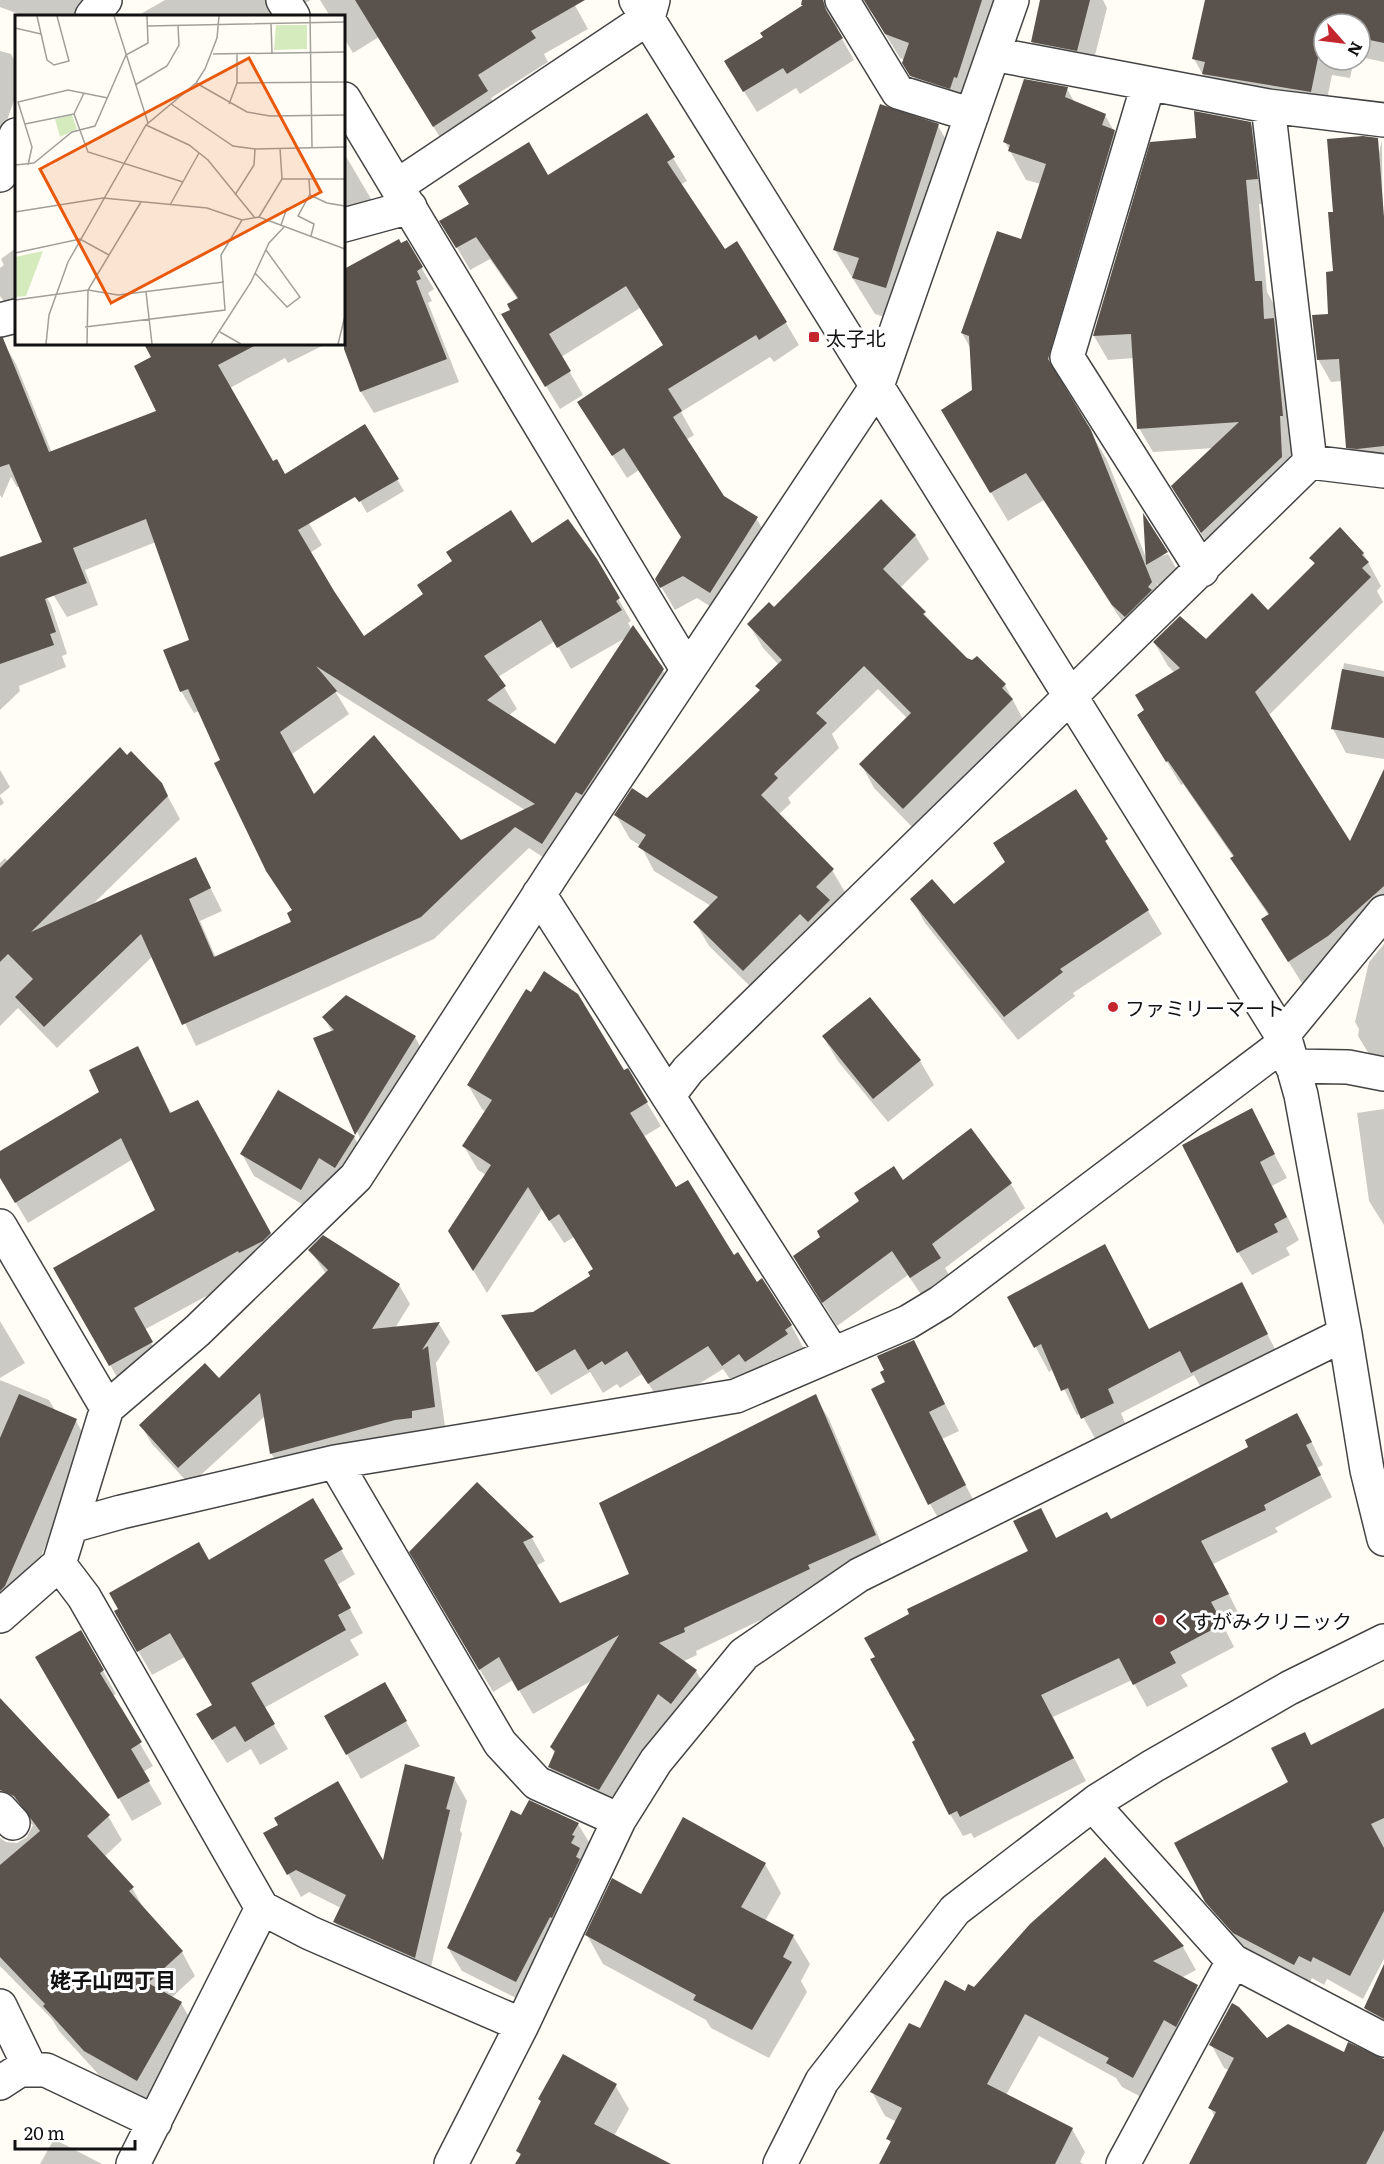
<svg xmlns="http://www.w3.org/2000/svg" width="1384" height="2164" viewBox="0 0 1384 2164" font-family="Literata,'Noto Sans JP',serif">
	<rect width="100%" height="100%" fill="#fffdf5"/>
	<path fill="#0003" fill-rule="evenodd" d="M0 0H98L88 16H24L0 7Z
		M165 0H311L280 16H137Z
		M320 0H572L588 29 544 54 548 62 491 98 500 114 447 149 379 37 353 53 344 38V16H330Z
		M815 0H828L837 14V30L854 60 800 94 796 88 757 112 738 82Z
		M854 0H1004L971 101 926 100 905 60 900 58 873 14 866 7 857 5Z
		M1042 0H1103L1107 8 1090 75 1046 66 1032 42Z
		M1243 0H1384V62L1360 57V24H1324V60H1354L1350 78 1332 75 1324 114 1207 82 1194 59Z
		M0 51 11 54 16 64V95L0 140Z
		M1067 89 1075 103 1105 115 1130 160 1064 388 1107 460 1147 560 1168 554 1188 589 1168 600 1156 582 1167 611 1130 634 1044 500 1008 521 959 439 974 390 971 349 962 333 1022 240 1041 184 1026 180 1005 142Z
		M647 115 687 181 680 185 725 251 786 323 799 345 774 362 770 357 681 412 694 435 686 440 722 497 756 518 770 541 724 615 697 598 675 610 657 580 682 538 639 470 627 478 579 403 664 346 640 308 561 357 583 395 560 409 516 337 512 311 518 300 490 259 470 270 442 222 548 177Z
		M1250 123 1264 147 1270 203 1259 204 1267 292 1275 306 1276 325 1287 344 1295 482 1215 556 1187 511 1214 448 1153 452 1139 428 1134 358 1108 360 1094 336 1152 144 1198 140Z
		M938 126 959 162 907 324 875 314 835 250Z
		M1382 140 1384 470H1361L1348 447 1342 381 1331 382 1318 359 1330 315 1347 294Z
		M344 153 377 209 344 229Z
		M398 241 401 245 406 242 434 289 428 293 432 301 428 303 459 382 374 413 361 392 343 344 344 271Z
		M16 248V319L0 296V268L4 265 1 259Z
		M3 342 16 364 52 453 158 412 153 358 146 344H326L288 363 285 358 230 388V392L322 545 310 553 363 638 532 545 596 560 631 621 628 623 632 630 662 669 675 692 555 865 529 848 434 939 196 1046 153 956 57 1048 18 1008 0 1026V863L5 858 8 862 161 784 180 819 92 905 196 859 222 911 200 921 216 958 293 923V911L281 893 199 711 194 713 181 691 191 641 156 542 85 570 98 605 67 617 54 596 35 546 44 543 20 486 17 487 11 477 2 498 0 495V343ZM627 637 556 746 508 716 517 709 498 677 555 641 571 669ZM335 691 525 810 460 842 314 796 292 754 349 714Z
		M365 426 404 491 367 513 330 448Z
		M915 535 929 559 900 588 966 659 972 662 977 658 1005 685 1025 723 917 832 874 788 861 764 908 719 878 689 832 734 839 748 788 798 791 803 778 815 832 870 846 894 757 993 709 946 695 922 711 906 654 871 641 846 630 839 616 815 647 800 760 691 757 686 779 665 763 648 749 624Z
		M1363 553 1381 586 1377 591 1383 602 1268 716 1350 844 1384 773V925L1303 985 1277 943 1269 916 1246 882 1234 858 1183 784 1181 785 1153 739 1146 711 1175 673 1168 666 1154 642 1206 641 1268 612 1315 565 1311 558Z
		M38 583 51 605 67 654 62 656 66 667 19 686 20 691 0 710V585Z
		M1344 663 1384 671V759L1346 753 1333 729Z
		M0 770 10 787 0 795Z
		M1076 792 1162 934 1073 993 1075 996 1018 1040 925 923 912 899 954 907 1006 863Z
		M0 796 4 803 0 806Z
		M1384 944V1062L1372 1059 1358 1036 1359 1029 1355 1022 1369 962Z
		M869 999 920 1061 934 1085 888 1122 837 1060 823 1036Z
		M324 1017 415 1037 425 1055 366 1151 315 1039 332 1032Z
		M138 1048 172 1115 209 1122 282 1255 144 1330 163 1364 122 1386 56 1269 157 1210 133 1159 28 1223 0 1176V1153L101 1092Z
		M627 1070 661 1126 643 1137 676 1189 791 1325 804 1349 736 1388 723 1369 663 1406 642 1374 620 1388 617 1384 603 1393 590 1372 551 1395 516 1339 533 1313 592 1277 594 1270 574 1237 564 1243 542 1209 487 1293 464 1255 486 1175 478 1170 464 1146 486 1112 482 1109 468 1085Z
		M1384 1109V1225L1369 1201 1357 1113Z
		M1251 1110 1287 1178 1272 1186 1299 1240 1286 1248 1290 1255 1252 1275 1238 1252Z
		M971 1130 1011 1184 1025 1208 945 1268 954 1283 926 1302 908 1275 837 1326 809 1281 902 1182Z
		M354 1137 367 1159 314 1211 254 1176 242 1154Z
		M324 1237 399 1285 410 1304 395 1328 439 1324 450 1342 436 1363 445 1426 421 1430 422 1437 282 1472 271 1453 265 1416 190 1485 152 1444 141 1425 219 1380 326 1274 310 1250Z
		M1242 1284 1280 1359 1206 1397 1194 1375 1121 1413 1127 1428 1097 1442 1081 1413 1077 1415 1054 1369 1049 1372 1009 1297 1149 1331Z
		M0 1321 25 1363 0 1378Z
		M913 1342 959 1431 942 1439 980 1513 945 1530 930 1504 887 1383Z
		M0 1380 49 1400 56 1412 76 1421 89 1444 30 1582 0 1611Z
		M815 1396 829 1419 888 1559 696 1651 697 1655 682 1662 696 1671 710 1695 612 1813 563 1791 550 1767 555 1754 551 1747 593 1680 533 1714 513 1680 493 1692 411 1552 477 1484 532 1538 545 1561 536 1566 559 1605 631 1575Z
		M1309 1437 1323 1465 1317 1468 1332 1497 1275 1528 1278 1532 1213 1564 1240 1616 1223 1625 1234 1647 1181 1675 1188 1686 1147 1707 1132 1680 1053 1717 1086 1781 974 1838 971 1833 963 1836 950 1814 1040 1509 1057 1539 1110 1521Z
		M313 1501 355 1574 337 1585 363 1633 350 1640 359 1655 264 1708 288 1749 260 1765 251 1749 227 1763 212 1739 214 1705 185 1657 152 1675 116 1612Z
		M81 1632 116 1694 112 1696 153 1766 143 1772 162 1804 132 1821 37 1657Z
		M384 1684 420 1746 361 1779 326 1717Z
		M0 1700 108 1816 122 1840 104 1857 132 1888 146 1912 182 1952 195 1976 171 1998 181 2003 195 2027 151 2104 99 2075 59 2031 52 2019 0 1966V1838L6 1842 17 1843 27 1837 33 1825 20 1815 0 1820Z
		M1384 1728V1959L1363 1999 1327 1979 1324 1985 1312 1978 1307 1988 1248 1956 1221 1925 1206 1901 1290 1783 1312 1747Z
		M454 1778 467 1801 460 1830 462 1834 428 1980 348 1945 335 1922 341 1908 309 1892 301 1897 266 1834 384 1864Z
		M522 1817 578 1824 592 1847 530 2005 462 1971 448 1948Z
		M1105 1859 1183 1947 1196 1970 1181 1978 1197 1987 1211 2010 1147 2100 1122 2087 1116 2078 1039 2036 1006 2095 1072 2129 1085 2152 1080 2162 1083 2164H881L891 2144 888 2139 897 2122 885 2116 872 2092 920 2030 974 1989Z
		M765 1864 781 1893 765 1921 793 1936 810 1964 801 1981 807 1992 769 2058 711 2028 706 2020 603 1964 587 1935 642 1896Z
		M1384 1988V2034L1379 2032 1365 2008Z
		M1267 2040 1384 2060V2164H1191L1215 2117 1210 2108 1229 2070 1224 2068 1211 2044Z
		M615 2085 629 2109 614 2136 668 2164H517L521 2156 518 2151Z
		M54 2139 102 2164H40Z"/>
	<path fill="#5a524d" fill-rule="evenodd" d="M355 0H585L531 31 536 38 478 75 488 91 433 127Z
		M802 0H823L826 10 843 38 787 74 783 68 743 92 724 61 763 37 760 33 803 5H801Z
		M864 0H982L957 78 954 77 950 89 910 76 902 63 909 43 885 34Z
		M1040 0H1090L1077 51 1031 42Z
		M1205 0H1384V43L1360 38V24H1324V54L1319 53 1311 92 1202 74 1205 62 1192 59Z
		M1024 79 1068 87 1065 97 1106 114 1102 125 1115 130 1048 359 1091 430 1152 582 1148 587 1152 590 1125 617 1112 605 1026 473 990 493 941 410 972 390 969 336 961 333 997 231 1021 239 1046 164 1008 151 1010 145 1003 142Z
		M880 104 939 124 886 288 852 278 859 258 833 250Z
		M1194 111 1251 122 1258 179 1246 180 1255 281H1262L1264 319 1274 318 1283 416H1280L1282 457 1201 533 1171 486 1239 422 1137 429 1131 334 1093 336 1150 142 1196 138Z
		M647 113 675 157 667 162 725 249 737 241 787 322 759 340 756 335 668 389 682 411 673 417 724 496 758 517 710 593 683 576 660 588 655 579 681 537 624 448 612 456 577 402 663 345 626 286 549 334 571 371 545 387 501 314 510 310 507 304 518 298 476 237 456 248 439 221 469 204 458 186 529 142 548 175Z
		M1363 136 1378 138 1384 217V446L1357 449 1346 448 1339 359 1317 360 1312 315 1328 314 1326 272 1333 271 1328 212H1333L1327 139Z
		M399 239 401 243 407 240 423 267 417 271 421 279 416 281 447 359 360 392 344 349V269Z
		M0 338H3L49 452 156 411 134 366 151 357 144 344H258L218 365 273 461 277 459 285 474 365 424 399 479 359 502 355 497 298 530 334 591 364 636 423 594 417 585 452 561 446 552 511 510 532 543 568 519 597 559 620 598 616 601 622 610 557 648 541 620 484 656 506 686 487 700 555 744 633 625 664 669 582 795 576 792 542 844 515 827 421 917 182 1025 141 934 44 1027 15 997 33 979 8 954 0 962V868L120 747 127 755 131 751 162 783 168 796 31 932 196 857 211 888 189 899 214 957 291 922 287 913 292 910 266 871 214 763 220 760 188 689 180 692 163 650 189 640 146 519 73 548 87 583 45 599 56 632 50 634 54 645 0 664V557L42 542 9 464 0 467ZM316 666 535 804 461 840 374 735 314 794 280 732 337 691Z
		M881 499 916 535 883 569 926 612 923 614 967 658 972 660 977 656 1006 684 1002 688 1013 699 903 809 859 764 911 713 864 666 816 713 827 723 774 774 778 778 761 795 834 869 816 887 830 900 808 922 800 914 743 971 693 922 718 897 638 847 646 835 614 815 632 788 647 798 760 690 755 686 782 660 747 624 769 602 774 607Z
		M1143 513 1168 552 1146 565Z
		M1340 527 1364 553 1362 555 1369 562 1362 568 1371 577 1255 692 1350 841 1384 769V886L1328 936 1288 962 1261 919 1269 914 1230 858 1234 856 1168 761 1166 762 1137 715 1144 710 1135 695 1180 668 1153 642 1180 616 1206 639 1252 593 1268 610 1315 563 1309 558Z
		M1342 669 1384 677V738L1331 729Z
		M1076 789 1108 839 1105 841 1149 910 1060 969 1063 972 1004 1017 910 899 932 879 954 904 1005 862 993 843Z
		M544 971 578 994 624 1070 628 1068 648 1102 630 1113 676 1187 688 1180 734 1255 738 1252 757 1282 762 1278 792 1325 785 1330 788 1334 745 1362 739 1354 722 1366 708 1346 648 1384 627 1351 605 1365 602 1361 588 1370 575 1349 536 1372 501 1315 533 1312 590 1276 588 1272 593 1269 559 1214 549 1221 528 1187 473 1271 448 1231 491 1165 462 1146 492 1100 467 1085 526 989 531 992Z
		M346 995 416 1036 355 1135 313 1038 334 1030 322 1017Z
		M870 997 921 1060 873 1099 822 1036Z
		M138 1046 170 1113 198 1100 271 1233 263 1241 239 1253 238 1251 134 1308 153 1342 109 1366 53 1268 155 1210 121 1138 15 1203 0 1178V1151L99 1092 89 1070Z
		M278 1090 355 1136 335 1168 319 1158 301 1190 240 1154Z
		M1252 1108 1275 1154 1260 1162 1287 1217 1274 1224 1278 1232 1237 1253 1182 1145Z
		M971 1128 1012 1183 932 1244 941 1258 910 1278 892 1251 822 1303 793 1256 820 1237 817 1231 859 1201 854 1193 894 1166 903 1180Z
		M323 1235 400 1284 372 1329 440 1322 422 1350 428 1346 435 1407 412 1411V1418L395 1420 270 1454 260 1393 178 1468 139 1425 205 1363 219 1378 328 1270 308 1250Z
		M1105 1244 1149 1329 1242 1282 1268 1334 1191 1373 1180 1351 1108 1389 1114 1403 1081 1419 1068 1388 1061 1391 1041 1344 1034 1348 1007 1297Z
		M914 1340 945 1404 929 1412 966 1485 928 1505 871 1389 885 1382 880 1372 884 1370 877 1356Z
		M19 1394 77 1419 5 1586 0 1591V1438Z
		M816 1394 876 1535 808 1565 810 1569 684 1628 685 1632 659 1643 697 1670 671 1704 658 1694 599 1790 548 1767 555 1751 550 1747 619 1635 518 1691 499 1657 479 1670 409 1552 477 1482 534 1537 523 1542 560 1603 629 1574 599 1503Z
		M1297 1413 1312 1442 1306 1445 1321 1475 1264 1505 1266 1510 1201 1541 1229 1594 1211 1602 1223 1624 1170 1652 1176 1663 1133 1685 1119 1658 1041 1695 1074 1758 960 1817 957 1811 949 1815 912 1742 915 1740 870 1659 875 1657 864 1638 909 1614 907 1609 1028 1551 1013 1521 1041 1508 1056 1538 1107 1512 1111 1519 1248 1447 1245 1440Z
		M313 1498 343 1549 324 1560 351 1608 338 1615 346 1630 251 1683 275 1724 245 1742 235 1726 212 1740 196 1714 212 1705 170 1633 137 1652 114 1611 118 1609 109 1593 199 1542 209 1560Z
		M81 1630 104 1670 100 1673 142 1742 131 1749 150 1781 118 1799 35 1657Z
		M385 1682 407 1721 346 1755 324 1716Z
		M0 1698 110 1815 87 1836 134 1887 129 1891 183 1951 148 1983 182 2002 137 2081 84 2051 43 2006 45 2004 0 1957V1865L40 1831 14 1796 0 1790Z
		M1384 1708V1818L1371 1824 1384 1848V1911L1350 1976 1313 1957 1311 1962 1299 1956 1294 1965 1233 1933 1205 1902 1174 1843 1288 1782 1271 1748 1305 1732 1311 1745Z
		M405 1764 455 1777 446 1809 450 1810 415 1958 333 1922 346 1895 296 1870 287 1875 263 1833 278 1825 274 1818 338 1781 383 1860Z
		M529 1800 579 1823 572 1835 575 1836 571 1843 580 1848 576 1857 580 1859 552 1918 550 1917 516 1982 447 1948 511 1810 521 1815Z
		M683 1817 766 1863 741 1907 794 1935 783 1957 792 1962 752 2030 693 2000 696 1995 585 1935 612 1878 641 1894Z
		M1105 1857 1184 1946 1153 1961 1198 1985 1176 2027 1164 2020 1133 2078 1106 2063 1109 2058 1025 2014 987 2084 1073 2128 1055 2164H879L891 2141 886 2139 902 2108 870 2092 909 2023 920 2028 945 1980 965 1991 968 1984 974 1987 1030 1924Z
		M1384 1964V2019L1364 2008Z
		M1232 2003 1239 2007 1267 2038 1288 2024 1344 2052 1348 2042 1384 2059V2130L1366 2164H1189L1216 2112 1208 2108 1234 2058 1209 2045Z
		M563 2054 617 2084 594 2124 671 2164H515L521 2154 516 2151 541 2101 538 2099Z"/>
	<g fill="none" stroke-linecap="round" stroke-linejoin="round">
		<g stroke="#444" stroke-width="36">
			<path id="minor" d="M283 0 293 16
				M636 0 1286 1042 1301 1095 1345 1334 1367 1470 1384 1539
				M842 0 898 92 972 115
				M92 16 105 0
				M993 54 1268 106 1384 120
				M1148 85 1067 357 1202 570
				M344 99 687 669
				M1268 106 1310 462
				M0 175 16 135
				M397 186 648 18 653 0
				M344 225 410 207
				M0 320 16 316
				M539 894 833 1354
				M1282 1036 1384 912
				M1292 1066 1348 1067 1384 1074
				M668 1096 688 1070 1310 462 1384 471
				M0 1226 107 1408
				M335 1462 500 1743 537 1783 619 1820
				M71 1526 121 1512 335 1462 736 1396 908 1322 941 1302 1286 1042
				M59 1564 84 1597 262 1908 310 1933 522 2025
				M0 1616 59 1564 107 1408 197 1331 356 1177 555 870 877 386 1012 0
				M1097 1801 1102 1815 1233 1961 1384 2040
				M0 1809 13 1823
				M0 2006 31 2070
				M0 2083 20 2070H46L155 2122
				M133 2164 262 1908
				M451 2164 522 2025 619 1820 656 1761 744 1654 859 1575 1345 1334
				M780 2164 822 2081 955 1910 1097 1801 1153 1766 1289 1688 1384 1641
				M1123 2164 1233 1961"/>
		</g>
		<use href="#minor" stroke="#fff" stroke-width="33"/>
	</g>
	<g fill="#c4262e" stroke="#fff" stroke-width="2">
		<rect x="808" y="331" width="12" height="12" rx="3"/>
		<circle cx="1113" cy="1007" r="6"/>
		<circle cx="1160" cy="1620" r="6"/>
	</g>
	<g text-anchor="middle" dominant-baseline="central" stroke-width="6" stroke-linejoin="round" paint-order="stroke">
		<g font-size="20" fill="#111" stroke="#fff" text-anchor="start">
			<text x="826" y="337">太子北</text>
			<text x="1125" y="1007">ファミリーマート</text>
			<text x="1172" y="1620">くすがみクリニック</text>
		</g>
		<g font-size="21" font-weight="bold" fill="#111" stroke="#fff">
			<text x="113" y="1978">姥子山四丁目</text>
		</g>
	</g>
	<g transform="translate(15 15)">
		<rect width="330" height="330" fill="#fffdf5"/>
		<path d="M261 10H292V34L259 35ZM57 100 62 114 45 122 40 104ZM28 236 11 281 0 282V242Z" fill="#d5ebbd"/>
		<path fill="none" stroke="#a09f9a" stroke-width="1.5" d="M22 1 32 45 39 50 54 46 42 1M99 1 133 108M295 1 297 133M256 8 257 38M133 11 330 7M0 13 26 19M198 39 330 37M181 68 232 97 255 101 330 100M222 68 330 67M120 70 152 51 164 30 163 10M69 78 59 99 73 137 168 167M156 89 218 131 240 134 330 132M214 89 222 68V39M10 109 59 99M131 110 174 130 193 145 240 203M0 150 19 148 57 117 80 111 111 40 133 28 132 1M13 150 17 132 3 87 53 75 93 83M267 164H330M294 164 295 180 312 188 330 191M295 179 283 201 299 209 296 221M220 180 239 150 240 134M155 190 184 138M0 197 88 183 192 193 227 205 244 202 330 234M244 202 267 164 265 133M266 210 272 193M0 238 65 224 94 240M240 258 272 292 285 282 251 235M131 277 137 329M0 285 73 275 103 280 209 267M70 312 210 295 206 240 227 205M205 317 226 329M31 329 34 300 53 247 131 110 181 68 190 54 202 23 204 1M72 329 73 275 126 187M196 329 236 267 254 228 270 211M323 329 330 301"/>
		<path fill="#e8590c" fill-opacity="0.15" stroke="#e8590c" stroke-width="3" d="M234 43 306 177 96 288 25 154Z"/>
		<rect width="330" height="330" fill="none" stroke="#111" stroke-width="3"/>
	</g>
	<g transform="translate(1342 42) rotate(118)"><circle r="28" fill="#ffffff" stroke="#a0a0a0" stroke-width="1.5"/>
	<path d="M0-4.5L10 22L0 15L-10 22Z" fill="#c4262e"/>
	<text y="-9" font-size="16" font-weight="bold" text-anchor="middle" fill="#111111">N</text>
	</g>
	<path d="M15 2140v9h120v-9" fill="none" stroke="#111111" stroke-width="3"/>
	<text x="24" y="2140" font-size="18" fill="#111111" stroke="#ffffff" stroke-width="4.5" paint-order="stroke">20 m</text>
</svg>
